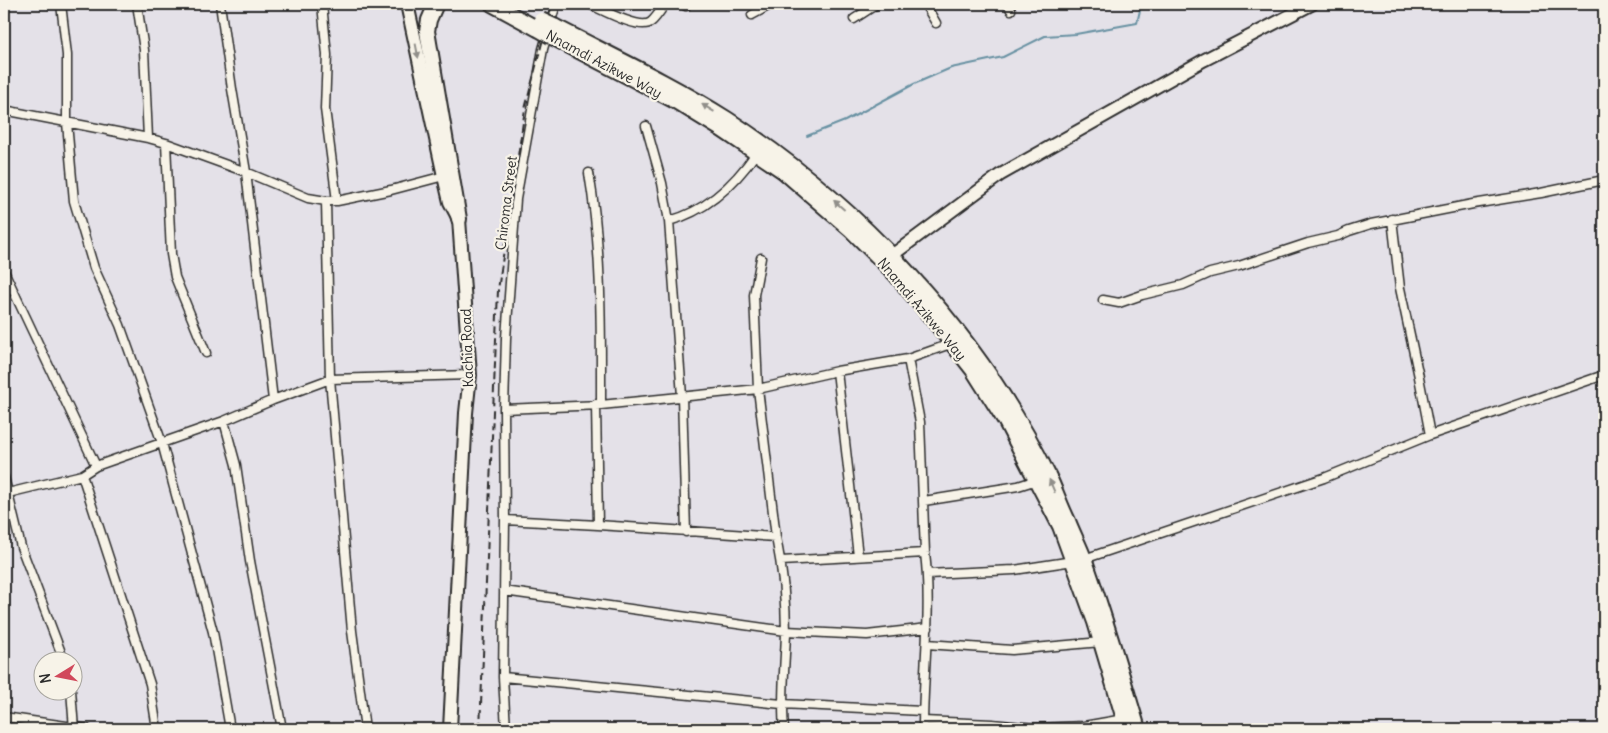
<svg xmlns="http://www.w3.org/2000/svg" width="1608" height="733" viewBox="0 0 1608 733" font-family="Delius,sans-serif">
	<rect width="100%" height="100%" fill="#e4e1e8"/>
	<filter id="ink" filterUnits="userSpaceOnUse"><feTurbulence type="fractalNoise" baseFrequency=".02" numOctaves="2"/><feDisplacementMap in="SourceGraphic" scale="10" xChannelSelector="R" yChannelSelector="G"/><feConvolveMatrix kernelMatrix="1 2 1 2 8 2 1 2 1" color-interpolation-filters="sRGB"/></filter>
	<g filter="url(#ink)">
		<g fill="none" stroke-linecap="round" stroke-linejoin="round">
			<path stroke="#6891a2" stroke-width="2" d="M807 136 845 121 914 84 951 68 1003 57 1045 36 1076 34 1137 23 1141 6 1146 4"/>
			<g stroke="#2b2b2b" stroke-width="11">
				<path id="street" d="M61 4 67 55V123L74 201 94 268 120 325 162 443 213 632 230 729
					M137 4 144 50 148 138
					M220 4 232 89 246 172 273 400
					M322 4 327 55 325 109 337 201
					M589 4C601 9 640 31 651 22 656 18 661 10 665 4
					M673 4H675
					M682 4 686 6 687 4
					M925 4 936 23
					M1008 4 1011 10
					M752 15 772 4
					M854 19 877 4
					M4 110 148 138 166 143 246 172 308 198 326 201H337L391 190 444 176
					M646 126 662 183 669 221 682 396 686 532
					M166 143 171 254 175 277 206 353
					M589 173C602 249 601 327 601 405
					M326 201 330 379 352 631 365 729
					M1392 219 1400 288 1419 377 1430 435
					M669 221C707 211 735 184 757 152
					M761 258 754 295 758 389 776 537C782 567 786 603 786 633 785 665 781 697 784 729
					M4 271 96 466
					M1103 300 1119 303 1142 295 1183 285 1210 273 1239 266 1308 243 1338 236 1349 231 1371 224 1473 204 1541 193 1604 180
					M908 359 920 422 925 553C932 612 923 670 923 729
					M837 371 858 556
					M596 404 598 525
					M504 409 601 405 758 389 837 371 908 359 953 343
					M224 421 236 465 250 561 282 729
					M82 475 150 684 157 729
					M4 477 21 547 60 650 63 660
					M4 493H8L82 475 96 466 224 421 273 400 330 379 470 375
					M924 501 1018 486 1037 480
					M505 520 598 525 776 537
					M1084 559 1324 478 1430 435 1604 375
					M781 561 925 553
					M927 574 1014 570 1073 561
					M504 591 786 631 867 635 928 628
					M927 644 1012 650 1101 642
					M503 677 782 704 922 711
					M71 690 74 729
					M4 717 87 729
					M923 721 992 724 1035 728 1084 726 1124 719
					M506 729 503 677 505 520 504 409 506 338 516 199 543 49 556 4"/>
			</g>
			<g stroke="#2b2b2b" stroke-width="15">
				<path id="secondary" d="M891 256 1000 175 1204 60 1312 4"/>
			</g>
			<g stroke="#2b2b2b" stroke-width="16">
				<path id="primary" d="M407 4 444 176 450 202 459 219 470 375 466 413 450 729"/>
			</g>
			<g stroke="#2b2b2b" stroke-width="18">
				<path id="highway" d="M436 4 429 20 427 31 459 219
					M492 4 538 29
					M554 26C612 56 672 84 727 119 861 206 979 334 1049 477 1056 492 1061 507 1068 521 1073 534 1080 547 1085 561 1105 616 1121 673 1138 729
					M552 37 677 102 721 129 783 171 851 230 896 275 935 322 973 370 1006 422 1060 526 1095 622 1127 729"/>
			</g>
			<use href="#street" stroke="#f7f3e8" stroke-width="8"/>
			<use href="#secondary" stroke="#f7f3e8" stroke-width="11"/>
			<use href="#primary" stroke="#f7f3e8" stroke-width="12"/>
			<use href="#highway" stroke="#f7f3e8" stroke-width="14"/>
			<path stroke="#2b2b2b" stroke-width="2" stroke-dasharray="8 4" stroke-linecap="butt" d="M480 729 498 290 525 109 552 4"/>
			<g stroke="#2b2b2b" stroke-width="18" stroke-linecap="butt">
				<path id="highway-bridge" d="M541 20 554 26
					M538 29 552 37"/>
			</g>
			<use href="#highway-bridge" stroke="#f7f3e8" stroke-width="14"/>
		</g>
		<defs><path id="oneway-solid" d="M-6-.8H1V-3.2L6.5 0L1 3.2V.8H-6Z" transform="scale(1.25)"/></defs>
		<g fill="#918f8a">
			<use href="#oneway-solid" transform="translate(417 51) rotate(79)"/>
			<use href="#oneway-solid" transform="translate(708 108) rotate(-149)"/>
			<use href="#oneway-solid" transform="translate(839 205) rotate(-138)"/>
			<use href="#oneway-solid" transform="translate(1052 486) rotate(-113)"/>
		</g>
	</g>
	<g text-anchor="middle" dominant-baseline="central" stroke-width="4.5" stroke-linejoin="round" paint-order="stroke">
		<g font-size="14" fill="#2b2b2b" stroke="#f7f3e8">
			<text transform="translate(604 64) rotate(28)">Nnamdi Azikwe Way</text>
			<text transform="translate(506 203) rotate(-83)">Chiroma Street</text>
			<text transform="translate(922 309) rotate(50)">Nnamdi Azikwe Way</text>
			<text transform="translate(467 348) rotate(-92)">Kachia Road</text>
		</g>
	</g>
	<rect width="1608" height="733" fill="none" stroke="#f7f3e8" stroke-width="20"/>
	<rect x="10" y="10" width="1588" height="713" fill="none" stroke="#2b2b2b" stroke-width="2" filter="url(#ink)"/>
	<g transform="translate(58 676) rotate(260)"><circle r="24" fill="#f7f3e8" stroke="#a5a39c"/>
	<path d="M0-4L9 19L0 12L-9 19Z" fill="#d1495b"/>
	<text y="-8" font-size="14" font-weight="bold" text-anchor="middle" fill="#2b2b2b">N</text>
	</g>
</svg>
